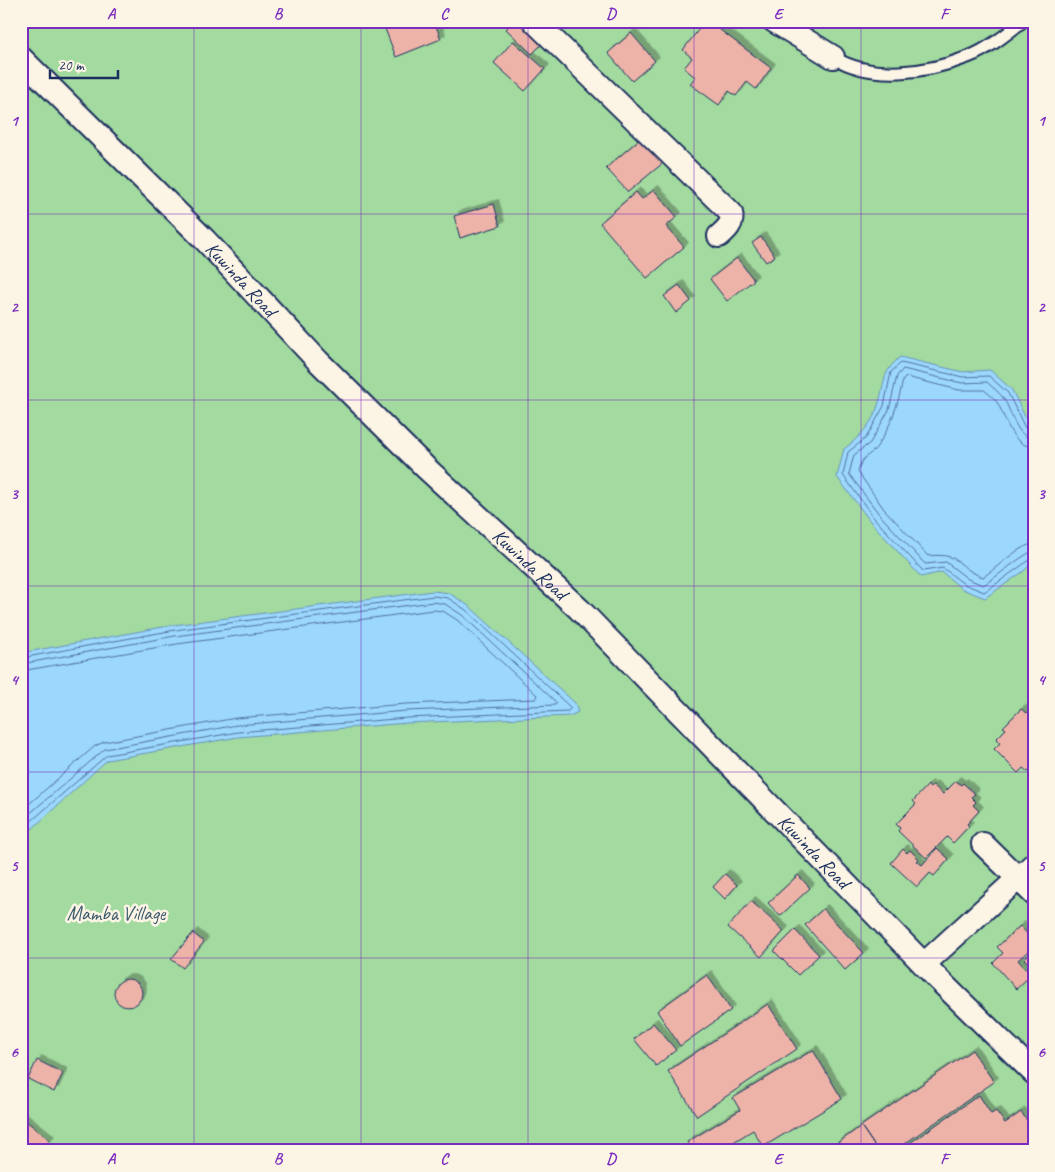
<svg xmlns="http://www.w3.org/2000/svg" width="1055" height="1172" viewBox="0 0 1055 1172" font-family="Caveat,sans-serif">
	<defs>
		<filter id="shadow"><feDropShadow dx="4.5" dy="-4.5" stdDeviation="0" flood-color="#0004"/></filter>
	</defs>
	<rect width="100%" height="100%" fill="#fcf5e5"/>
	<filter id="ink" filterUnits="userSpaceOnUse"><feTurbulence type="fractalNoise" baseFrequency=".02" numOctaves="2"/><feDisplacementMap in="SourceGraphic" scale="10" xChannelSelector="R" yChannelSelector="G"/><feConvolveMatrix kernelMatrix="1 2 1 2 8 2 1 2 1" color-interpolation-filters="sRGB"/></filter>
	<g filter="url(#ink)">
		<path fill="#a2da9f" stroke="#5e847e" d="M21 21H1034V1151H21Z"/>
		<path fill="#9cd7fd" stroke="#6894bd" d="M900 357 963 372 990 370 1012 390 1029 425 1034 430V560L1024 571 985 598 962 589 942 572 921 577 870 521 837 477 844 449C860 437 874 422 879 402 886 380 881 374 900 357Z
			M433 591 449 593 469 606 575 703 578 712 570 716 407 723 238 737 107 760 21 839V653L174 625Z"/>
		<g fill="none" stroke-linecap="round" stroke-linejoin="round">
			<path stroke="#4f729e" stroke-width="1" d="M1034 433 1025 428 1008 393 989 376 963 377 901 363 891 372 884 406 866 438 848 452 843 475 874 518 923 571 943 568 964 584 984 592C993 587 1030 558 1034 558
				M1034 439C1016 438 1012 412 1004 399 1000 393 992 387 987 382L962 383 903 369 897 376 889 410 870 443 854 455 849 474 879 514 925 564 946 562 968 579 983 585C995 579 1025 552 1034 551
				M1034 447C1011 446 1007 420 998 404 995 398 989 394 984 390H959L906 377 903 380C898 404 892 424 878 445 869 459 862 453 858 472L884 509 928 556C962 552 955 567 983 577 996 569 1020 544 1034 544
				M21 658 175 630 434 596 448 598 466 610 571 708 568 711 407 718 238 732 107 755 21 830
				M21 664 175 636 433 602 445 604 462 615 557 703 555 705 406 711 237 725 105 749 21 821
				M21 671 177 644 433 610 443 611 457 620 538 696 536 699 406 704 236 718 104 742 95 746 21 811"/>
		</g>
		<path fill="#edb3a8" stroke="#1b2f5e" filter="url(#shadow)" d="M382 21H434L441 39 396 57Z
			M514 21H517L541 45 532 54 506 29Z
			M705 21H708L771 68 756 89 747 82 736 96 729 91 719 105 690 84 695 77 684 68 692 58 683 50Z
			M631 33 655 61 632 81 608 53Z
			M513 41 545 69 525 91 494 63Z
			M641 138 663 163 628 192 606 168Z
			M654 190 677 217 666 226 684 247 647 278 600 223 636 192 642 199Z
			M494 204 500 226 460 238 454 216Z
			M761 237 775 256 766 262 752 243Z
			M737 258 754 280 727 301 710 279Z
			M679 285 691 301 676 313 664 296Z
			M1034 706V767L1028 772 1023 768 1018 773 994 749 1000 743 996 739 1006 729 1003 727 1021 709 1026 713Z
			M956 781 961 785 963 783 975 794 971 797 976 802 973 805 979 811 967 824 969 826 953 843 947 837 926 858 898 831 900 828 896 824 916 804 913 801 928 785 930 788 933 785 943 794Z
			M937 848 949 859 934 876 930 873 917 887 891 863 903 849 907 853 910 850 919 859 917 861 922 865Z
			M725 874 737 885 725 899 713 887Z
			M798 875 810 888 780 916 768 903Z
			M751 901 784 931 761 957 728 927Z
			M823 909 864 953 845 970 805 925Z
			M1020 926 1034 941V946L1018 960 1031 975 1016 989 993 963 1003 953 997 947Z
			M795 930 819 955 798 975 774 951Z
			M193 933 204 942 183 968 171 959Z
			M1034 949V975L1030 971 1033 967 1024 959Z
			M707 975 731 1010 680 1046 657 1011Z
			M114 993a14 14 0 1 1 28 0a14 14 0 1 1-28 0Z
			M768 1004 797 1049 697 1116 668 1071Z
			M653 1023 676 1050 656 1066 634 1039Z
			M813 1050 842 1099 763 1147 753 1130 719 1151H692L687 1142 740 1110 733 1098Z
			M972 1050 994 1082 894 1151H878L861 1126Z
			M37 1060 63 1073 54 1092 28 1079Z
			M979 1095 991 1114 996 1111 1005 1123 1021 1112 1034 1130V1151H907L904 1147Z
			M21 1117 50 1140 41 1151H21Z
			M861 1126 878 1151H827Z"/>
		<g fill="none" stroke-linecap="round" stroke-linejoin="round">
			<g stroke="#1b2f5e" stroke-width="15">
				<path id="service" d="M833 57C872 81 927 73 968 57 987 50 1007 34 1023 21"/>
			</g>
			<g stroke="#1b2f5e" stroke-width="26">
				<g id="minor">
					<path d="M534 21 731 213C734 223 726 230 719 236"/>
					<path d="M774 21 833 57"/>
					<path id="s1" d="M21 58 205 240 318 361 426 468 579 609 940 981 1034 1073"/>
					<path d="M983 844 1034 894"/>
					<path d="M924 964 1034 864"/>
				</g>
			</g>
			<use href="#service" stroke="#fcf5e5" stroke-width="11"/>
			<use href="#minor" stroke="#fcf5e5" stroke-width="22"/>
		</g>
	</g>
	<path fill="none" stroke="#7b2cbf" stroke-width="1" stroke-opacity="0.55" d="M194 21V1151M361 21V1151M528 21V1151M694 21V1151M861 21V1151M21 214H1034M21 400H1034M21 586H1034M21 772H1034M21 958H1034"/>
	<g text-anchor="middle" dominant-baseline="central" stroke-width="5" stroke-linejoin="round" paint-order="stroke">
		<g font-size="20" fill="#1b2f5e" stroke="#fcf5e5">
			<text stroke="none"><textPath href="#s1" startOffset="312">Kuwinda Road</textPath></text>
			<text stroke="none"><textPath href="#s1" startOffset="718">Kuwinda Road</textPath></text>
			<text stroke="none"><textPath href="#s1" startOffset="1122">Kuwinda Road</textPath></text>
		</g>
		<g font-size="20" fill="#3d5a6e" stroke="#fcf5e5">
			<text x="116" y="913">Mamba Village</text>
		</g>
	</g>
	<rect width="1055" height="1172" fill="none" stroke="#fcf5e5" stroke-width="55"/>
	<path d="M50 70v8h68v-8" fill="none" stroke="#1b2f5e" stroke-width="2.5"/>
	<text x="58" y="70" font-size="15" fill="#1b2f5e" stroke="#fcf5e5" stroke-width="4" paint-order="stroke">20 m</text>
	<rect x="28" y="28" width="1000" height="1116" fill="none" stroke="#7b2cbf" stroke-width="2"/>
	<g font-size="16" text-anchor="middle" font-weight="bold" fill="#7b2cbf">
		<text x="111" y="19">A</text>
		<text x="278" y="19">B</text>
		<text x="444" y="19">C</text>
		<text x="611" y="19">D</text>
		<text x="778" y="19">E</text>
		<text x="944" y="19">F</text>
		<text x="14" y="126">1</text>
		<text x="1041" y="126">1</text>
		<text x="14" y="312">2</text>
		<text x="1041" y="312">2</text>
		<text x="14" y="499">3</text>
		<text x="1041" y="499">3</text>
		<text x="14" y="685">4</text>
		<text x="1041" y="685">4</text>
		<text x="14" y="871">5</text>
		<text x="1041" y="871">5</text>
		<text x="14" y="1057">6</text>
		<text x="1041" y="1057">6</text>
		<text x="111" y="1164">A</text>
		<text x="278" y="1164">B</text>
		<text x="444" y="1164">C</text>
		<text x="611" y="1164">D</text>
		<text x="778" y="1164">E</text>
		<text x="944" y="1164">F</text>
	</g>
</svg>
